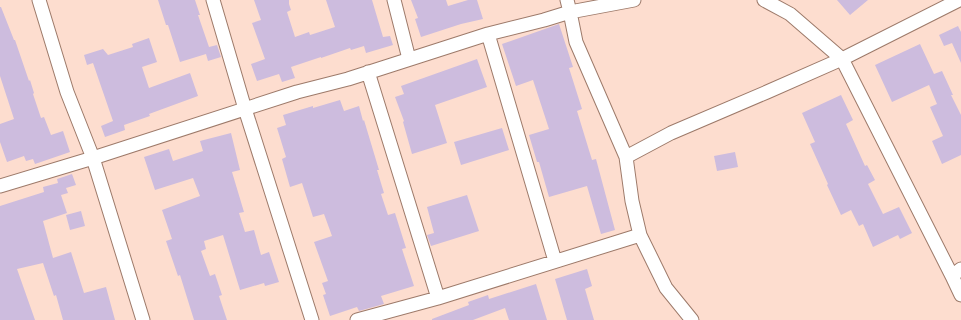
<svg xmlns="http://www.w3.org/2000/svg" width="961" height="320" viewBox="0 0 961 320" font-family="'DM Sans',sans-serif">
	<rect width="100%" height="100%" fill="#fdddcf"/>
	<path fill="#cdbcde" d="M158 0H195L200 15H198L209 47 217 45 221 57 208 61 206 54 180 62 168 25H166Z
		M254 0H289V4L291 10 287 12 295 37 309 32 310 35 335 27 326 0H372L383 37 390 36 393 45 366 53 364 46 351 50 350 48 321 58V57L291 67 295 78 282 82 279 74 257 81 251 64 265 59 252 23 261 20Z
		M411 0H446L448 6 468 0H477L483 19 461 24 421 37 415 19 418 18Z
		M837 0H868L850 15Z
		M0 7H1L14 40H15L29 81 30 80 34 93 33 94 41 118 44 117 51 135 63 131 70 152 35 164 33 159 26 161 24 156 7 162 0 142V124L14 119 0 76Z
		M559 24 573 67 569 68 582 109 577 111 592 160 596 159 615 230 601 234 587 186 549 197 539 162H537L529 135 549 129 533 80 516 86 502 44Z
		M958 26 961 32V63L952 43 944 46 939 35Z
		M149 38 157 62 142 67 149 88 190 73 198 96 149 114 150 116 124 125 125 130 105 137 101 126 113 121 93 63 87 65 84 55 103 49 108 55 133 47 132 44Z
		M920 44 934 74 942 71 953 95H951L961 115V155L942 164 932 141 943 136 930 107 937 104 929 85 892 102 875 65Z
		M477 59 487 87 435 105 447 143 412 154 403 122 404 121 395 97 404 94 401 86Z
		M841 95 853 120 846 124 865 166 867 165 875 180 868 184 883 214 899 207 912 233 900 239 898 235 873 247 863 224 859 226 851 210 841 215 827 185 828 184 810 144 815 142 802 113Z
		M340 100 344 111 359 106 363 121 364 120 379 170H377L384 193 381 194 388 215 395 213 406 248 402 249 414 286 381 296 384 304 359 311 357 307 330 316 323 295 326 294 322 283 328 281 314 242 332 236 324 214 313 217 302 183 290 187 282 159 286 157 277 128 286 125 283 115 313 106V108Z
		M502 128 509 150 461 165 454 142Z
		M231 133 240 170 232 172 244 212 239 213 245 232 254 230 261 255 269 252 279 282 265 286 264 283 240 290 223 235 204 241 206 249 201 251 210 276 215 274 222 295 219 296 227 320H194L180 275 178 276 166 241 172 239 162 210 200 196 193 178 155 190 144 157 169 149 173 161 203 151 200 141Z
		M735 152 738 167 717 171 714 156Z
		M72 174 76 185 66 188 68 193 61 195 67 213 43 221 53 258 71 252 84 293 106 287 115 320H63L56 295 54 296 43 263 17 269 35 320H0V206L44 192 43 187 58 183 57 179Z
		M467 195 479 231 431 246 427 235 434 233 427 207Z
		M81 211 85 226 70 230 66 215Z
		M587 269 592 286 585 289 594 320H567L555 279Z
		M536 284 547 320H509L505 308 473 320H432V319L469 305 468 302 488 295 489 299Z"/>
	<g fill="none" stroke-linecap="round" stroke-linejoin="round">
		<g stroke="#9d7a6a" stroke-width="15">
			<path id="minor" d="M39 0 67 92 93 158 143 320
				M213 0 245 109 312 320
				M394 0 409 59
				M567 0 570 12 576 42 626 157 632 201 640 235 666 288 692 320
				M764 0 790 14 842 59 952 276
				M488 34 555 261
				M368 72 438 298
				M626 157 671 133 767 92 842 59 959 0
				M0 186 93 158 297 92 348 79 488 34 544 20 570 12 634 0
				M961 269 952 276 961 295
				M357 320 438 298 640 235"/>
		</g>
		<use href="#minor" stroke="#fff" stroke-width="13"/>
	</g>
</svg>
